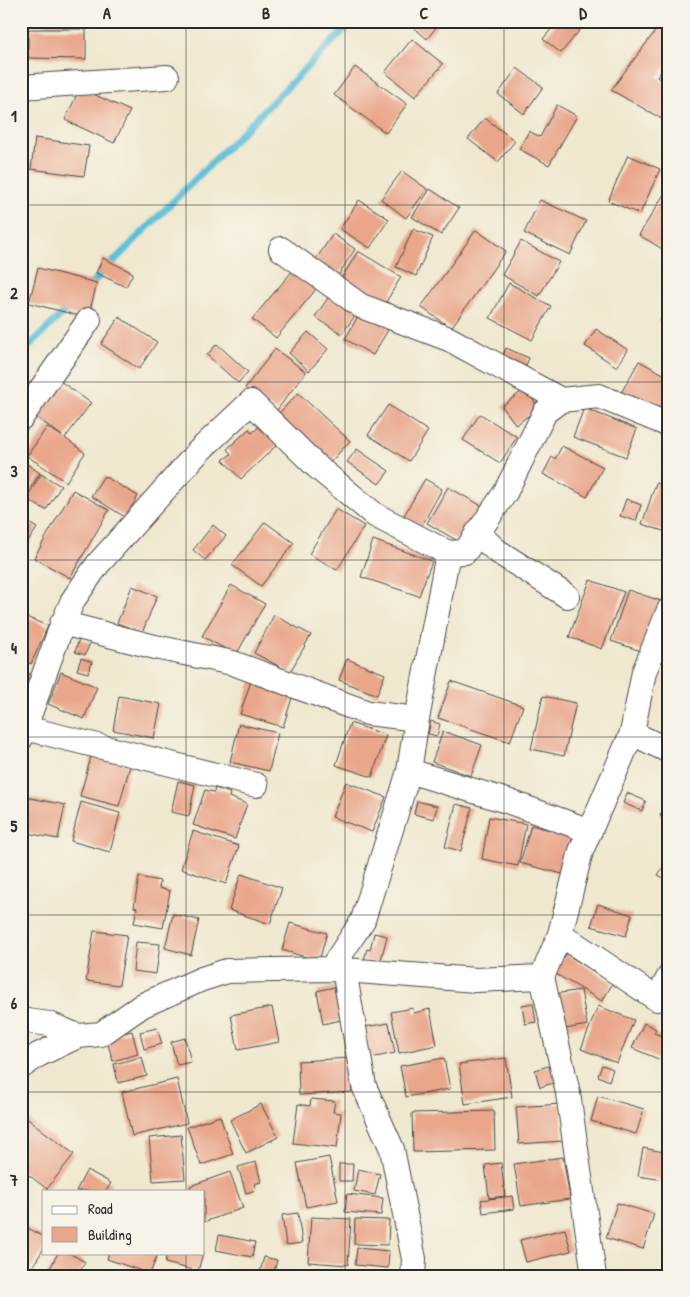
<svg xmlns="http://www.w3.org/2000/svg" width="690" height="1297" viewBox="0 0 690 1297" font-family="'Patrick Hand',sans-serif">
	<rect width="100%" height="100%" fill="#f7f3e8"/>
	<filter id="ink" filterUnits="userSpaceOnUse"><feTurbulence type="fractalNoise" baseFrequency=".02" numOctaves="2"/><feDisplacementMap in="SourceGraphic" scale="10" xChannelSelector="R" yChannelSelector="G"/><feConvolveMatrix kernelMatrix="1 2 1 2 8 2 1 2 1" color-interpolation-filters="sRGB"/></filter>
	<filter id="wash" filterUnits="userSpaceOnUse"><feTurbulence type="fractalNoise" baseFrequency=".0096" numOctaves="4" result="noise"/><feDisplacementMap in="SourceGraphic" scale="20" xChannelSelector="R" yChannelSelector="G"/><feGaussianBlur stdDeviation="1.12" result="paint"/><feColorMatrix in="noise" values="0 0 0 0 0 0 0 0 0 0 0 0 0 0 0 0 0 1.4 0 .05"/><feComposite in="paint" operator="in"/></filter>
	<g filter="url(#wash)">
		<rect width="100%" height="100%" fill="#efe8cf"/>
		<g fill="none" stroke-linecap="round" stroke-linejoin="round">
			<path stroke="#58bdd6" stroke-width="7" d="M87 288 353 21
				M21 354 69 307"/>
		</g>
		<g id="blocks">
			<path fill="#e9a68a" d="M27 21H68V25L27 24Z
				M416 21H441L427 39 412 26Z
				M558 21H587L561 53 543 39Z
				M663 21H669V61L657 77 669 86V123L611 90Z
				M28 29H86V59L28 58Z
				M412 39 443 64 415 97 385 72Z
				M669 63V75L663 70Z
				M355 67 407 104 386 133 334 95Z
				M517 68 543 87 524 114 498 94Z
				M80 88 130 111 114 143 65 120Z
				M557 105 577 116 549 165 519 149 529 131 540 137Z
				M485 118 515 141 498 162 468 139Z
				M35 138 89 146 84 176 31 169Z
				M628 155 660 169 640 214 608 201Z
				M402 171 427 189 406 218 381 199Z
				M669 186V253L639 235Z
				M430 189 459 208 441 235 412 217Z
				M359 200 389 219 370 248 340 229Z
				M540 200 586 221 570 255 524 233Z
				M413 229 433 237 416 276 396 267Z
				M476 230 506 251 451 328 421 307Z
				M333 234 355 249 335 280 312 265Z
				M521 241 559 262 539 296 502 275Z
				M358 251 401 277 383 307 340 281Z
				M103 258 133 273 126 287 96 273Z
				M38 268 97 283 88 318 29 303Z
				M294 269 317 288 276 338 252 319Z
				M509 283 551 306 532 340 490 318Z
				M332 292 359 310 342 334 315 317Z
				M669 299V325L660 322Z
				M362 309 391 325 373 355 345 339Z
				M119 317 157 342 139 369 101 344Z
				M596 329 628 350 617 367 585 346Z
				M308 332 328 349 309 371 289 353Z
				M217 344 248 372 238 383 207 355Z
				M506 348 529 358 524 370 501 360Z
				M275 349 306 372 276 411 245 388Z
				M639 361 669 377V419L621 393Z
				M60 381 91 403 65 438 85 453 66 482 27 456 47 427 62 436 35 416Z
				M525 389 539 408 516 425 502 406Z
				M298 393 350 441 325 468 273 420Z
				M388 405 428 431 409 461 368 435Z
				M584 408 637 429 626 457 573 437Z
				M480 414 517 437 500 463 463 440Z
				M261 425 278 444 241 479 223 460 231 454 227 449 249 429 252 433Z
				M562 446 603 467 587 497 543 474 552 457 555 459Z
				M357 449 389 471 379 484 347 462Z
				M669 458V484L659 480Z
				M21 460 40 473 23 499 21 498Z
				M41 474 61 486 46 510 26 499Z
				M104 476 138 496 125 517 91 496Z
				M425 479 442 489 420 529 402 519Z
				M656 483 669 487V533L642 524Z
				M448 487 482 506 461 543 427 523Z
				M73 490 109 510 70 578 34 558Z
				M626 499 641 505 636 521 620 516Z
				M336 509 364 526 337 570 309 554Z
				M21 518 37 528 21 552Z
				M265 522 294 543 261 586 232 565Z
				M213 525 226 536 205 560 193 550Z
				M373 540 432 561 419 596 361 577Z
				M590 580 624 592 602 649 569 637Z
				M231 585 265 604 236 655 202 636Z
				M132 586 157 596 142 633 117 623Z
				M628 590 664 602 647 653 611 641Z
				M21 615 48 626 31 664 21 659Z
				M274 615 311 635 290 672 254 653Z
				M79 639 90 643 85 655 75 652Z
				M81 658 92 662 88 673 77 670Z
				M347 659 385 674 377 695 339 680Z
				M21 670 37 677 21 711Z
				M61 672 97 687 84 719 48 704Z
				M669 672V685L664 683Z
				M253 675 295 688 283 727 240 714Z
				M451 681 523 706 510 742 438 718Z
				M119 696 161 704 154 738 113 730Z
				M543 696 576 703 564 756 531 749Z
				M431 721 440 724 437 736 428 734Z
				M350 723 386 735 372 777 336 765Z
				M239 724 278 733 269 771 230 762Z
				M443 731 482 745 471 776 432 762Z
				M92 753 99 758 130 766 119 806 80 796Z
				M178 781 195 785 189 816 171 812Z
				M346 782 386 797 372 832 332 817Z
				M215 788 230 793 229 797 247 804 235 839 193 825 205 790 214 792Z
				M627 793 646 801 642 811 623 803Z
				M21 796 65 805 58 839 21 832Z
				M669 797V820L660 816Z
				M417 801 437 806 434 819 414 814Z
				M81 802 120 813 110 852 71 841Z
				M456 804 472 808 461 851 445 847Z
				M489 817 526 824 518 866 482 859Z
				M531 825 581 838 570 876 520 863Z
				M193 831 239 846 226 884 181 869Z
				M669 858V881L658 875Z
				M241 874 282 888 270 924 229 910Z
				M139 877 160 881 159 888 170 891 163 928 134 923 137 908 134 907Z
				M598 904 632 915 626 936 591 926Z
				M173 914 199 920 191 955 165 948Z
				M290 923 327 933 319 961 282 950Z
				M94 931 127 935 119 985 86 981Z
				M374 933 387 936 380 964 364 960 367 949 370 950Z
				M136 942 160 944 156 974 133 971Z
				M566 954 613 983 602 1001 554 973Z
				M334 987 341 1020 323 1024 317 991Z
				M581 990 587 1025 560 1030 554 994Z
				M533 1003 536 1022 525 1024 522 1005Z
				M598 1006 634 1020 617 1063 581 1049Z
				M272 1007 279 1042 238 1050 231 1015Z
				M413 1008 414 1013 430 1009 437 1045 399 1053 391 1012Z
				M389 1023 395 1053 371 1058 365 1027Z
				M644 1023 656 1029 654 1033 669 1039V1049L663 1061 632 1048Z
				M157 1028 162 1044 144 1049 140 1032Z
				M132 1031 138 1054 113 1061 106 1038Z
				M185 1038 191 1062 177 1065 171 1042Z
				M142 1057 147 1076 118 1083 114 1064Z
				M350 1058 352 1092 299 1095 298 1061Z
				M444 1058 450 1089 406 1097 400 1066Z
				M506 1058 512 1097 465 1104 459 1064Z
				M552 1065 557 1082 540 1087 535 1070Z
				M602 1065 613 1069 609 1081 598 1076Z
				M177 1079 187 1123 132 1136 122 1092Z
				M598 1096 644 1109 636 1134 591 1121Z
				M311 1099 335 1101 333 1112 341 1113 337 1148 293 1143 298 1104 310 1106Z
				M261 1104 278 1137 246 1153 230 1120Z
				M561 1104 563 1141 519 1144 516 1107Z
				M494 1111 495 1150 413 1152 412 1113Z
				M21 1114 74 1154 47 1189 21 1169Z
				M220 1116 233 1154 201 1165 187 1127Z
				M181 1135 185 1179 153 1181 149 1138Z
				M643 1148 669 1153 664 1180 638 1176Z
				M329 1157 338 1201 306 1207 297 1163Z
				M563 1157 570 1199 521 1206 514 1164Z
				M256 1162 261 1182 254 1184 256 1190 246 1193 238 1167Z
				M501 1163 505 1196 489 1198 485 1165Z
				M339 1164H353L352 1181H339Z
				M358 1169 380 1174 375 1195 354 1191Z
				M87 1170 111 1183 106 1191H76Z
				M230 1172 243 1208 204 1222V1191H191L190 1186Z
				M347 1194 383 1198 381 1215 345 1212Z
				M512 1196 514 1209 483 1213 481 1200Z
				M617 1203 654 1214 643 1249 606 1238Z
				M298 1213 302 1243 286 1245 282 1215Z
				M311 1217 351 1219 348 1265 308 1262Z
				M355 1219 389 1220 388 1245 354 1244Z
				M21 1224 44 1237V1248L31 1269 21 1264Z
				M565 1229 571 1251 526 1262 520 1240Z
				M219 1235 255 1242 252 1257 216 1250Z
				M357 1248 389 1251 388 1268 355 1265Z
				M58 1253H69L85 1262 78 1276H46Z
				M109 1253H158L150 1274 107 1259Z
				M167 1253H203L198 1271 165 1263Z
				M264 1257 277 1260 273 1276H259Z
				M353 1271 382 1275V1276H352Z"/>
		</g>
	</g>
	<g filter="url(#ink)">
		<use href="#blocks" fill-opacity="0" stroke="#484744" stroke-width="1"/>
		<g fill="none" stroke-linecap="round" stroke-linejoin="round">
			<g stroke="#484744" stroke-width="26">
				<path id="minor" d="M21 87 167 77
					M281 249 361 306 449 339 561 400
					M21 418 89 320
					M477 533 497 551 567 596
					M62 623 155 647 233 663 368 713 417 719
					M25 728 256 785
					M632 733 669 751
					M21 738 61 628 73 600 98 564 199 451 251 402 316 466 375 515 448 553
					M409 771 507 801 590 831
					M560 934 657 999 669 977
					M331 969 363 920 409 771 417 719 448 553 465 552 505 493 545 412 561 400 599 396 669 425
					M344 970 364 1086 392 1149 414 1259 413 1276
					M542 977 568 1093 594 1276
					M21 1020 49 1024 78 1036
					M21 1067 38 1055 78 1036 101 1034 143 1005 202 979 227 971 331 969 476 980 542 977 560 934 581 851 632 733 644 672 669 610"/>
			</g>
			<use href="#minor" stroke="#fff" stroke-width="24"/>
		</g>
	</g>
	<path fill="none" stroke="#2b2b2b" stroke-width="1" stroke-opacity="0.55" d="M186 21V1191M345 21V1276M504 21V1276M21 205H669M21 382H669M21 560H669M21 737H669M21 915H669M21 1092H669M186 1253V1276"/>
	<rect width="690" height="1297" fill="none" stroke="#f7f3e8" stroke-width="55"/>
	<rect x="42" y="1190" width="162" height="65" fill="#f7f3e8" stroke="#a5a39c"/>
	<rect x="52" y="1206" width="25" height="8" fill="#ffffff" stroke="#a5a39c"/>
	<text x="88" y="1214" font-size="15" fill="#2b2b2b">Road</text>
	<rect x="52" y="1227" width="25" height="15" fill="#e9a68a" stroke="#a5a39c"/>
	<text x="88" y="1240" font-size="15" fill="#2b2b2b">Building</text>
	<rect x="28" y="28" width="634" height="1242" fill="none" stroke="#2b2b2b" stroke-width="2"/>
	<g font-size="16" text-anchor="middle" font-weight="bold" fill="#2b2b2b">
		<text x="107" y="19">A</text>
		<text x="266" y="19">B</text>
		<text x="424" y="19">C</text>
		<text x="583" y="19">D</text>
		<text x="14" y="122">1</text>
		<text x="14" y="299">2</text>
		<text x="14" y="477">3</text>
		<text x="14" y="654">4</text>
		<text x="14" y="832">5</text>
		<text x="14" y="1009">6</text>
		<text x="14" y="1186">7</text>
	</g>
</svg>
